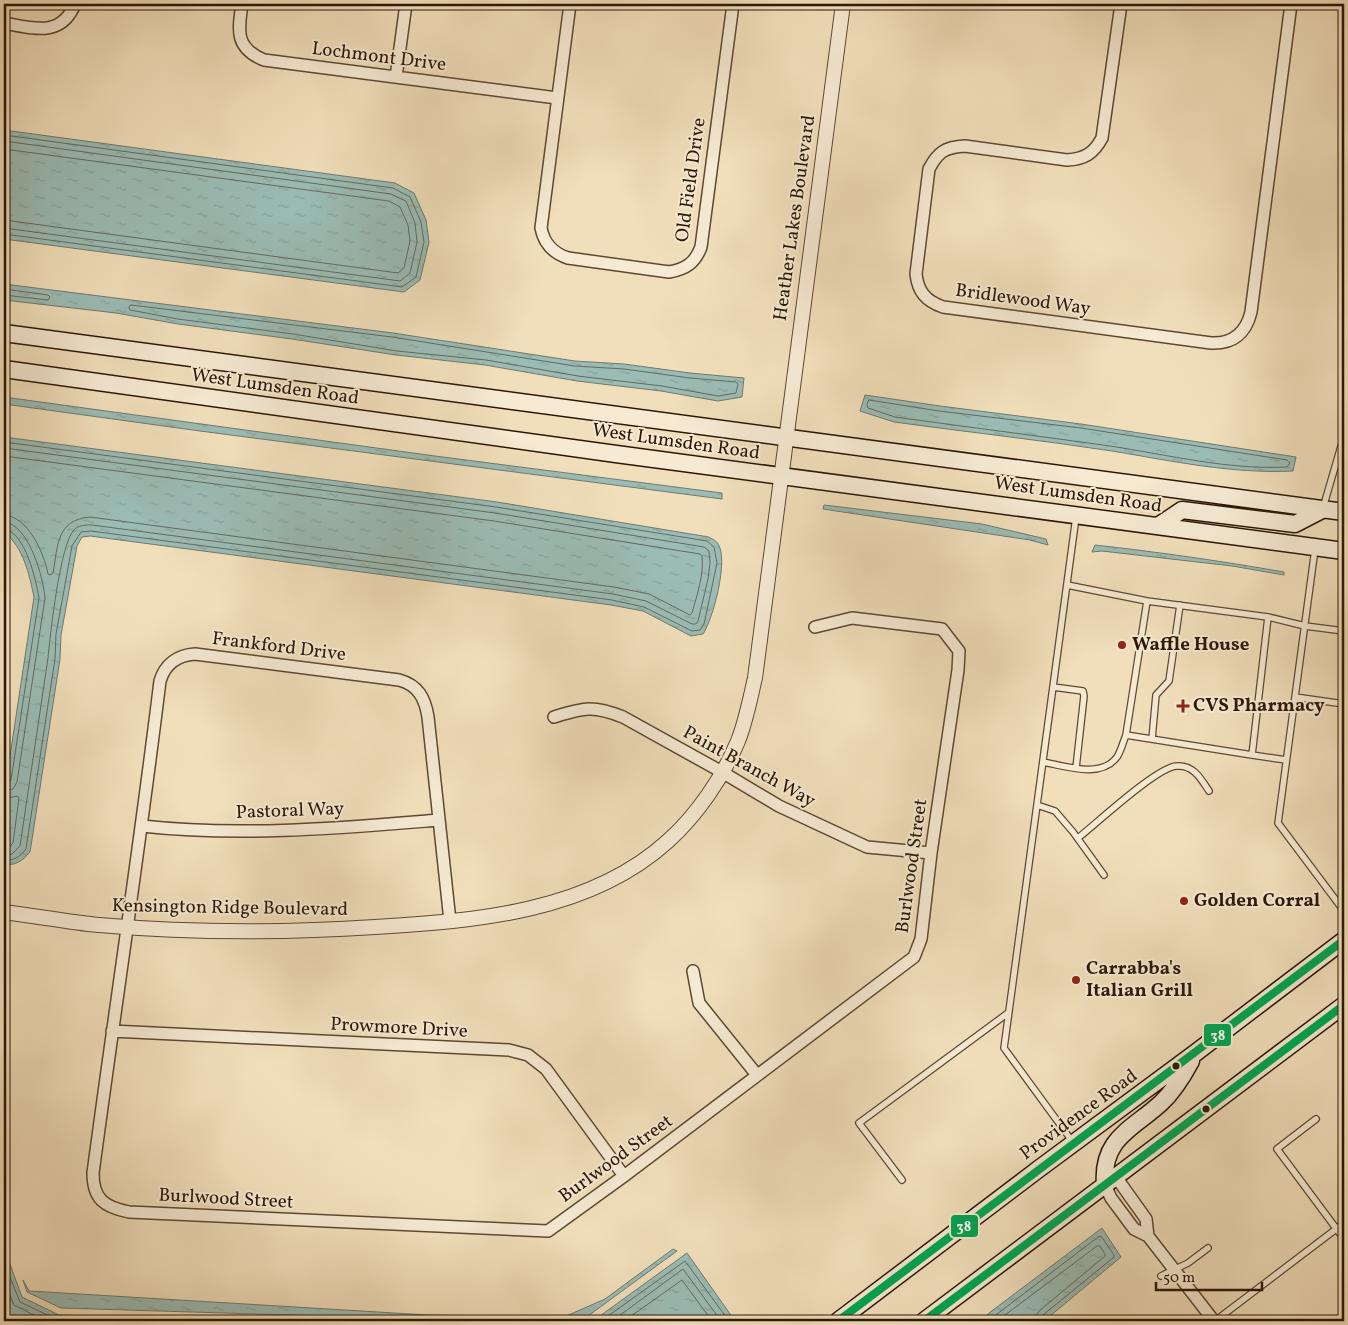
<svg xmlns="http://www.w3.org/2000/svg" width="1348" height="1325" viewBox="0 0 1348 1325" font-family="Vollkorn,serif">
	<defs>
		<pattern id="water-ripples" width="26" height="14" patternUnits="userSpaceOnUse" patternTransform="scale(1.25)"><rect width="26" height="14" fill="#9bbcb5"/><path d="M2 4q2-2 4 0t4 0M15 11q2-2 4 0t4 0" fill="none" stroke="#86a19a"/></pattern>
	</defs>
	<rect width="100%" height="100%" fill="#f1dfbb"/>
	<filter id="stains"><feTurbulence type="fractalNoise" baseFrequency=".004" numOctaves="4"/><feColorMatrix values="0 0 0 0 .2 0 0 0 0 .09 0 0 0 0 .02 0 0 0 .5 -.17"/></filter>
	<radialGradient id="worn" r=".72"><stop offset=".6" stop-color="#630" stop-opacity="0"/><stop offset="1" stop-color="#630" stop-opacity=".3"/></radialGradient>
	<path fill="url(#water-ripples)" stroke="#6e7a6f" d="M4 130 395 183 414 193 426 220 429 242 420 280 404 292 4 239Z
		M4 284 393 333 575 361 624 364 690 373 744 378 742 397 718 401 661 391 577 381 485 365 396 355 292 339 178 324 116 313 4 300Z
		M865 395 940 406 1081 424 1296 457 1293 471C1232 474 1172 461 1112 451 1040 440 967 432 894 422L860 411Z
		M4 397 435 456 722 493V499L200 431 4 404Z
		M4 437 497 502 709 537C712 539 717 541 718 544 729 560 713 619 703 634L691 636 643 611 611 605 90 536 82 537 77 546 61 635 60 659 30 852C22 861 17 865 4 865V796L34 597C29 574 24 548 4 532Z
		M824 505 982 524 1046 539 1048 545 1030 540 823 509Z
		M1095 545C1158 552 1221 561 1284 572V575L1232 566 1102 551 1092 552Z
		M1102 1228 1121 1257 1044 1321H982L989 1313Z
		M4 1248 22 1297 59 1315 256 1321H4Z
		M673 1249 677 1251 581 1321H485L61 1308 27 1292 23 1280 29 1291 428 1315 564 1317 605 1299Z
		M687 1253 735 1321H593Z"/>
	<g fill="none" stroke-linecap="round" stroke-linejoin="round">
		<path stroke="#636a5e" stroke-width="1" d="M4 135 393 188 410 197 421 222 424 242 416 277 402 287 4 234
			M4 141 391 194 406 201 415 223 417 242 410 273 400 281 4 228
			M4 149 389 201 400 207 408 225 410 241 404 268 398 273 4 220
			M4 289 48 295 50 297 48 300 4 295
			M131 305 392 337 575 366 624 369 690 378 736 382 738 384 736 393 718 396 662 386 578 376 486 360 397 351 293 334 178 319 130 310 129 308Z
			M869 400 939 411 1081 428 1287 460 1290 463 1287 467C1228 470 1169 455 1110 446 1039 436 967 427 895 417L868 408 867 405Z
			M4 442 496 507 707 541 714 547 717 563 704 624 700 630 692 631 644 607 612 600 91 531 81 532 72 546 56 634 55 659 26 849C19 858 14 860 4 861
			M4 448 495 513 704 547 709 551 710 563 708 579 698 621 696 624H692L646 601 613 594 92 525C86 525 78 525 74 530 60 544 50 636 48 658L20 846 12 854H4
			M4 456 494 521 700 554 702 556C704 575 697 595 692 613L690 615 649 594 614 587 90 517C56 520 58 546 53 573L50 575 48 574C44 553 28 516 4 515
			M4 522C29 524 43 577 45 598L17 782 13 789 4 792
			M4 529C25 531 36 580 39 598L11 780 8 784 4 785
			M4 799 17 796 19 798 13 843 10 846 4 847
			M4 1262 20 1302 58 1320 95 1321
			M4 1280 14 1305 46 1321
			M412 1321 414 1319 509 1321
			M601 1321 685 1261 729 1321
			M612 1321 683 1269 721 1321
			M624 1321 682 1280 712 1321
			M988 1321 1098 1237 1101 1236 1114 1255V1257L1043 1315 1041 1321
			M997 1321 1097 1246H1100L1105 1254V1256L1039 1311 1036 1316 1035 1321"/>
		<g stroke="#5c4933" stroke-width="8">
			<path id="service" d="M1323 508 1344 436
				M1315 549 1278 823 1344 911
				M1067 585 1147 601 1126 735 1252 755 1268 617 1305 626 1344 631
				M1147 601 1268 617
				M1053 687 1083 691 1084 696 1076 768
				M1295 697 1344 704
				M1152 739 1156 695 1169 681 1180 605
				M1252 755 1286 760
				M1043 762C1065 766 1101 779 1117 757 1121 751 1123 742 1126 735
				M1037 805 1055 811 1073 832 1104 875
				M1078 838C1096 824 1158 766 1177 766 1194 765 1201 779 1209 791
				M1316 1119 1277 1149 1344 1239
				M1072 1141 1004 1048 1076 517
				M902 1180 859 1123 1008 1013
				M1161 1276 1188 1263 1208 1248
				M1215 1321 1344 1223"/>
		</g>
		<g stroke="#5c4933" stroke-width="14">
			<path id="minor" d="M242 4C238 31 235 48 264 60L557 98
				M570 4 541 228C544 244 553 253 568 258L669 272C686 269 695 263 701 247L733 4
				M1121 4 1102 138C1094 153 1085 159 1067 160L965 146C945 147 938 152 929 169L916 274C918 292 926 301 943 307L1211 343C1233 344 1246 333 1251 312L1291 4
				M4 23C33 28 61 38 75 4
				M396 77 406 4
				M554 717C584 708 592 705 623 717L722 772 779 806 867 847 931 853
				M142 826C241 837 340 828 439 820
				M450 921 428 717C425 698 418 685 399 680L195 654C178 655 165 664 160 681 140 845 115 1009 93 1173 93 1199 104 1207 129 1212L548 1231 624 1176 914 957 921 939 931 853 958 670 959 651 942 629 852 618 815 627
				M693 971 699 1003 757 1075
				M112 1031 509 1050 528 1055 546 1069 624 1176
				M1116 1177 1146 1219 1148 1236
				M1105 1185 1111 1198 1134 1229 1148 1236 1214 1321"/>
		</g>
		<g stroke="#5c4933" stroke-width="16">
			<path id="tertiary" d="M4 912C36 916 67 922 99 925 191 933 284 933 375 927 476 921 590 912 668 841 697 815 723 777 738 741 746 721 750 699 755 678L843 4"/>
		</g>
		<g stroke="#2b1706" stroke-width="19">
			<path id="secondary" d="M4 333 1344 512
				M4 369 616 454 1344 551
				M1158 526 1182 510 1295 524 1322 510
				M1105 1185C1101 1138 1133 1129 1161 1103 1174 1091 1183 1076 1191 1061
				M838 1321 1040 1168 1194 1054 1344 940
				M924 1321 1344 1005"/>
		</g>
		<use href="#service" stroke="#f6ead3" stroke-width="5.5"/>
		<use href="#minor" stroke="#f6ead3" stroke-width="11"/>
		<use href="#tertiary" stroke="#f6ead3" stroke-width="14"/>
		<use href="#secondary" stroke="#f6ead3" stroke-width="16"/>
		<g stroke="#f6ead3" stroke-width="11">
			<path id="bus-1" d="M838 1321 1344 940
				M924 1321 1344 1005"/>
		</g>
		<use href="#bus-1" stroke="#00a651" stroke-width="8"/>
	</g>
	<g fill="#8f2418" stroke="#f6ead3" stroke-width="2">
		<circle cx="1122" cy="645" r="5"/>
		<path d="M1180.5 698.5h5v5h5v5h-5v5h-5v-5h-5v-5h5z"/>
		<circle cx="1184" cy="901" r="5"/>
		<circle cx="1076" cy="980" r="5"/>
	</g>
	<g fill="#2b1706" stroke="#f6ead3" stroke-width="2">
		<circle cx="1176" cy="1066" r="4.5"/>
		<circle cx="1206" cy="1109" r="4.5"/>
	</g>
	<g text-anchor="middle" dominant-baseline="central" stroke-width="4" stroke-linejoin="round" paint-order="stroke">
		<g font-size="19" fill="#2b1706" stroke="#f6ead3">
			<text transform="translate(379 57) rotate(7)">Lochmont Drive</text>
			<text transform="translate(691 180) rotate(-82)">Old Field Drive</text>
			<text transform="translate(795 218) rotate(-82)">Heather Lakes Boulevard</text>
			<text transform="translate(1023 300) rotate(8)">Bridlewood Way</text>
			<text transform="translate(275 387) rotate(8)">West Lumsden Road</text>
			<text transform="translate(676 442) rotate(8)">West Lumsden Road</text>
			<text transform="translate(1078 495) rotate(8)">West Lumsden Road</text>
			<text transform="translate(279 647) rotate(7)">Frankford Drive</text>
			<text transform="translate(749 767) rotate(29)">Paint Branch Way</text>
			<text transform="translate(290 811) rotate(-2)">Pastoral Way</text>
			<text transform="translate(912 866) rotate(-82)">Burlwood Street</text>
			<text transform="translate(230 908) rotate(1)">Kensington Ridge Boulevard</text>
			<text transform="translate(399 1028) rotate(3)">Prowmore Drive</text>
			<text transform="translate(1079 1115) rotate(-36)">Providence Road</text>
			<text transform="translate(616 1159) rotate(-36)">Burlwood Street</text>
			<text transform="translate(226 1199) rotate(3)">Burlwood Street</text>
		</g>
		<g font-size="19" font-weight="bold" fill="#2b1706" stroke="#f6ead3" text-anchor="start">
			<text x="1132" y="645">Waffle House</text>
			<text x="1193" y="706">CVS Pharmacy</text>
			<text x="1194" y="901">Golden Corral</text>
			<text x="1086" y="969">Carrabba's<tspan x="1086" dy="22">Italian Grill</tspan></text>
		</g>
	</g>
	<g stroke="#f6ead3" stroke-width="2">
		<rect x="1203" y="1023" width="29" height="24" rx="5" fill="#00a651"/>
		<rect x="950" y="1214" width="29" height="24" rx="5" fill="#00a651"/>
	</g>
	<g font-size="14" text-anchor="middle" font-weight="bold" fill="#fff">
		<text x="1218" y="1040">38</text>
		<text x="964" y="1231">38</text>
	</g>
	<rect width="1348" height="1325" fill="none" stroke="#f1dfbb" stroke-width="20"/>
	<rect x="5" y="5" width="1338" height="1315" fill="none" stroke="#2b1706" stroke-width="2.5"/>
	<rect x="10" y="10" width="1328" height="1305" fill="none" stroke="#2b1706"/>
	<path d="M1156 1282v8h106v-8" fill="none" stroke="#2b1706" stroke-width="2.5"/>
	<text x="1163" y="1282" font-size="15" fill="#2b1706" stroke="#f6ead3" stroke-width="4" paint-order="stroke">50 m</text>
	<rect width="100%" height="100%" filter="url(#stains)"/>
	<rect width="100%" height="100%" fill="url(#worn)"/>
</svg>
